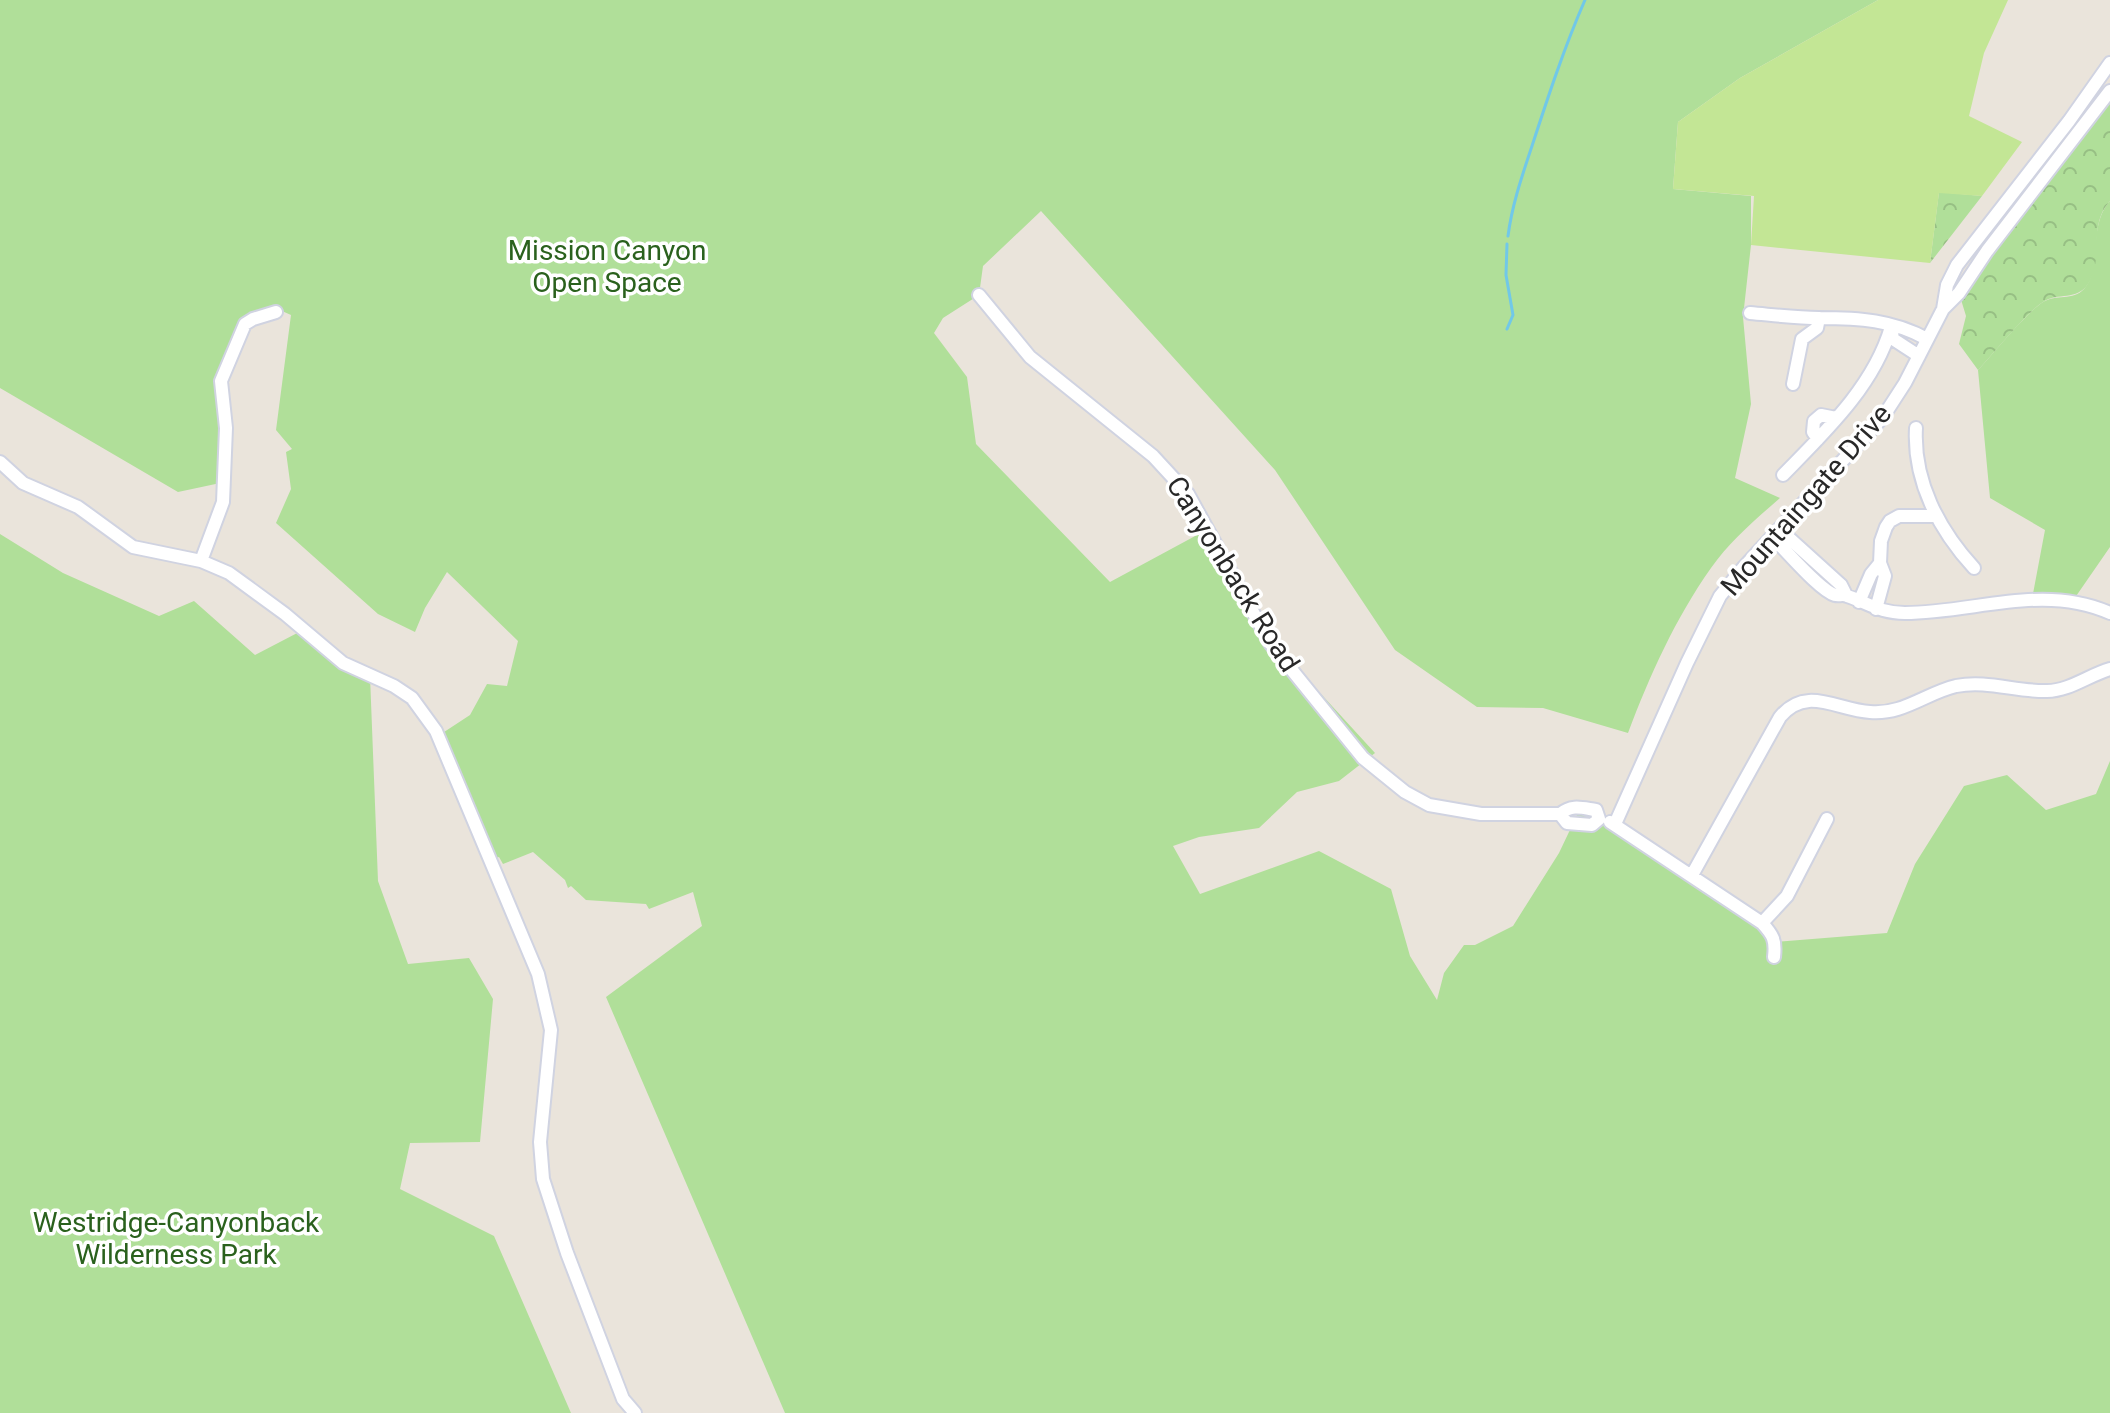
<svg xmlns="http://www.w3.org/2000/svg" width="2110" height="1413" viewBox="0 0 2110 1413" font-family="Roboto,sans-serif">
	<defs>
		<pattern id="forest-crowns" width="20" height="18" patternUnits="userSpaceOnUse" patternTransform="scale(2)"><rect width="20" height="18" fill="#b0df99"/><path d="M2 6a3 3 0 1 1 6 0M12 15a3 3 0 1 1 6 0" fill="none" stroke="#97bf84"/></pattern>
	</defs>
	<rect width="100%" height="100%" fill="#eae4db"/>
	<path fill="#b0df99" d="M0 0H1878L1740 78 1678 122 1673 189 1751 196V245L1743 317 1751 404 1735 478 1780 498C1756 519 1730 541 1711 568 1675 619 1650 675 1628 733L1543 708 1477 707 1395 650 1275 470 1041 211 983 266 979 295 943 318 934 333 967 377 976 444 1110 582 1210 528 1277 641 1310 682 1375 753 1339 781 1297 792 1259 828 1199 837 1173 846 1200 894 1319 851 1391 889 1410 956 1437 1000 1444 973 1464 945H1475L1513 926 1559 853 1578 813 1606 821 1762 923 1776 942 1887 933 1915 864 1964 786 2007 775 2046 810 2096 794 2110 761V1413H785L606 997 702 926 693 892 649 909 646 904 586 900 571 886 568 888 565 880 533 852 503 864 499 857 490 860 438 736 470 715 487 684 507 686 518 641 447 572 425 608 415 632 378 614 276 523 291 489 286 452 292 449 276 430 291 315 282 311 267 313 253 319 225 370V482L178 492 0 388Z
		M2110 201V547L2072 602 2032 599 2045 530 1990 498 1978 370C1994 353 2025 314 2043 302 2056 294 2073 301 2084 289 2103 269 2087 226 2110 201Z
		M0 534 63 573 159 616 194 601 255 655 303 630 370 676 378 881 408 964 469 958 493 999 480 1142 410 1143 400 1189 494 1236 571 1413H0Z"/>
	<path fill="url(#forest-crowns)" d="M2110 91V201C2087 226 2105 258 2088 284 2077 301 2058 292 2043 302 2026 313 1994 353 1978 370L1959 344 1966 316 1959 293Z
		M1939 192 1982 196 1930 263Z"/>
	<path fill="#c3e695" d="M1878 0H2008L1984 53 1969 116 2022 142 1982 196 1939 193 1930 263 1751 245 1754 196 1673 189 1678 122 1740 78Z"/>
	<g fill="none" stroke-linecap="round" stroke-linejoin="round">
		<path stroke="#71c8e8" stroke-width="3" d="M1508 236C1512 205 1522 176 1532 146 1548 97 1564 48 1585 0
			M1507 329 1513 315 1506 275 1507 244"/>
		<g stroke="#d0d3e1" stroke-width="16">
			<path id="minor" d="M979 295 1030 357 1153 456 1188 494 1270 643 1363 758 1405 792 1429 805 1481 814H1560C1572 804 1582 808 1596 810L1599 819 1592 825 1567 823 1560 814
				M1943 309 1959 293 1987 251 2110 91
				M1750 313C1773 315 1796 318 1819 318 1859 318 1893 320 1927 339
				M1891 327 1893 339 1919 356
				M1793 384 1802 339 1817 328 1819 318
				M1916 428C1913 481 1939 530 1974 568
				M1818 439 1813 432 1814 421 1821 415 1836 418
				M0 462 23 483 78 507 133 547 201 561 229 573 285 614 343 663 394 686 412 698 436 731 538 974 551 1030 540 1142 543 1179 567 1253 623 1399 635 1413
				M1783 475C1825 432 1874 386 1891 327
				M1779 529 1841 585 1846 595
				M1772 537C1786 550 1819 590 1835 595 1839 596 1843 594 1847 596 1869 603 1879 613 1905 613 1974 613 2043 583 2110 613
				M201 561 223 502 226 428 221 381 245 324 253 319 276 312
				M1859 602 1871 574 1880 563
				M1876 609 1885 576 1880 563 1881 541 1886 527 1890 521 1899 516H1935
				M1610 822 1762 923C1773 935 1776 940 1774 957
				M1615 824 1687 663 1720 596 1743 568 1883 417 1905 383 1943 309 1947 285 1957 265 2069 121 2110 63
				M1692 875 1780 717C1806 685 1837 710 1870 712 1903 715 1926 693 1956 686 1988 680 2016 692 2047 691 2069 691 2089 675 2110 669
				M1762 923 1787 896 1827 819"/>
		</g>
		<use href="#minor" stroke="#fff" stroke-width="12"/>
	</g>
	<g text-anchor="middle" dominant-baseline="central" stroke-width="7" stroke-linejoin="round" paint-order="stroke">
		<g font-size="28" fill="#2a611d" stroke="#fff">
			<text x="607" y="250">Mission Canyon<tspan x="607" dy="32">Open Space</tspan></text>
			<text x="176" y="1222">Westridge-Canyonback<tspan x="176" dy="32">Wilderness Park</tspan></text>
		</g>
		<g font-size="28" fill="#282828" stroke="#fff">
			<text transform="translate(1806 500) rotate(-49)">Mountaingate Drive</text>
			<text transform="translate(1233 574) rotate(58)">Canyonback Road</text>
		</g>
	</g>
</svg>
